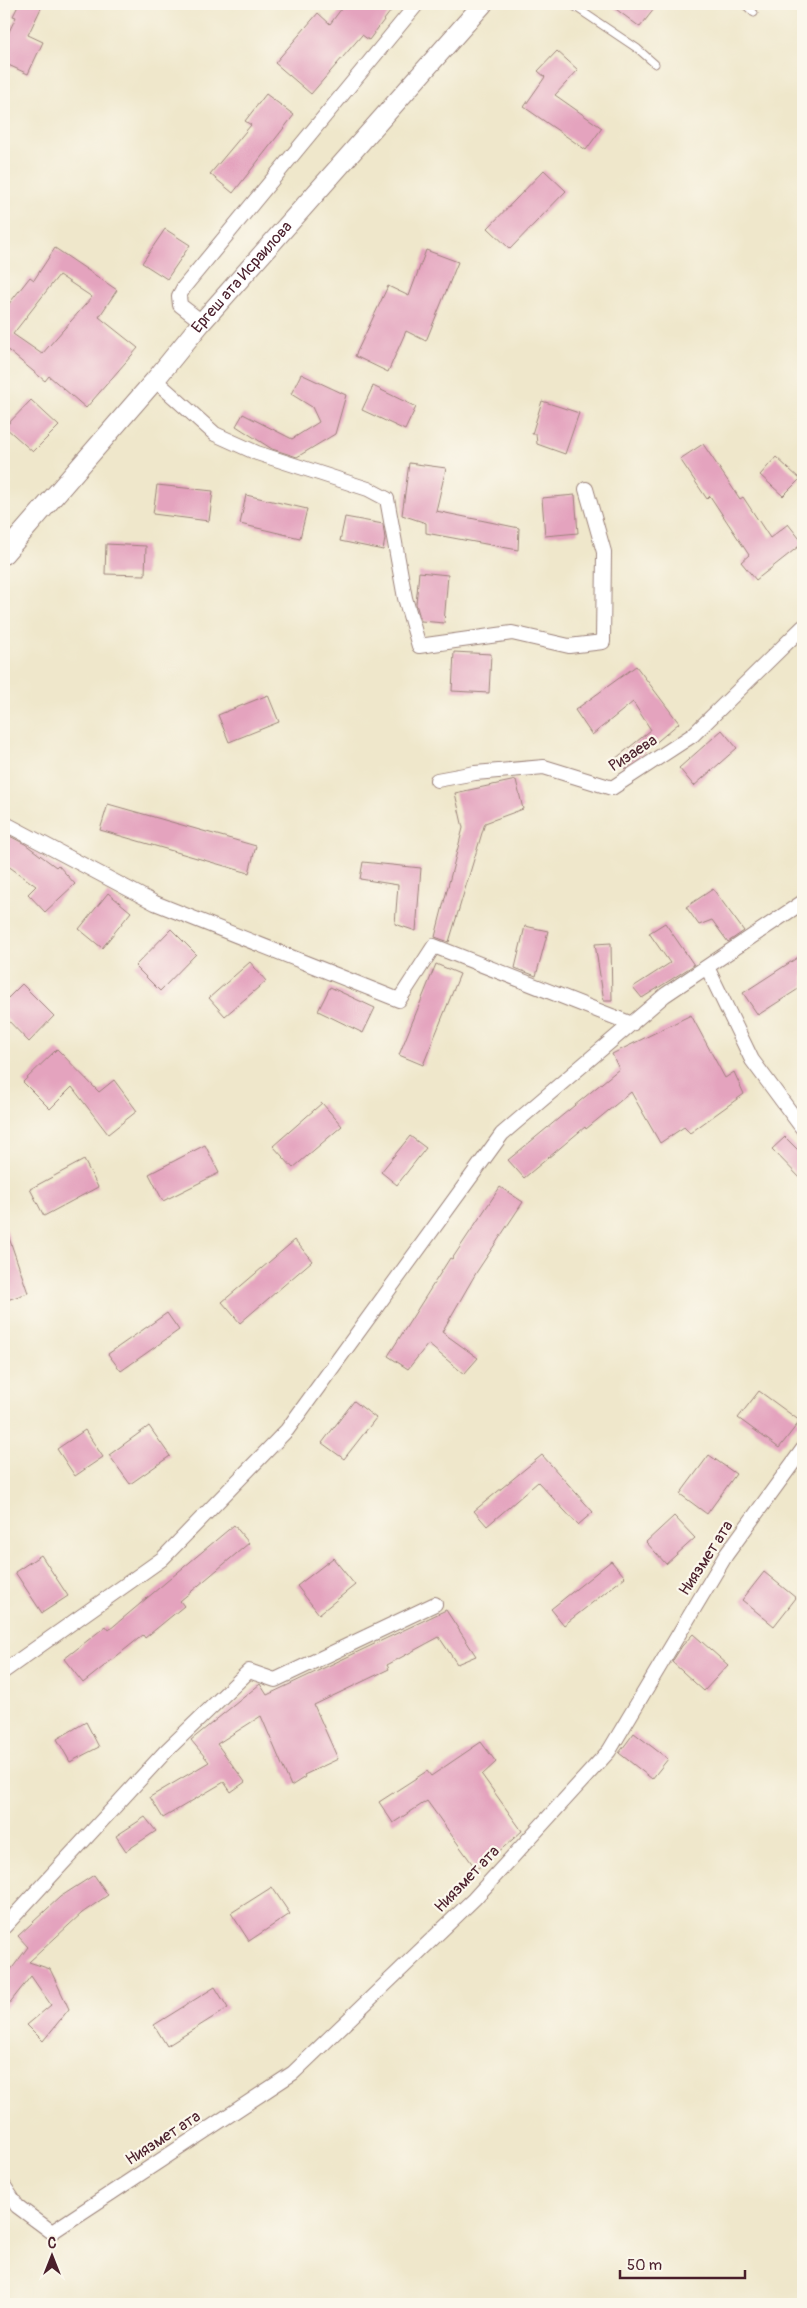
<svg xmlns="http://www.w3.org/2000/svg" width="807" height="2308" viewBox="0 0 807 2308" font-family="Pangolin,sans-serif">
	<rect width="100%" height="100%" fill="#fbf7ec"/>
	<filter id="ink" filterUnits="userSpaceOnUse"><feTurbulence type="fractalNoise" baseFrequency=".02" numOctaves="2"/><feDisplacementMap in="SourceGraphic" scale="10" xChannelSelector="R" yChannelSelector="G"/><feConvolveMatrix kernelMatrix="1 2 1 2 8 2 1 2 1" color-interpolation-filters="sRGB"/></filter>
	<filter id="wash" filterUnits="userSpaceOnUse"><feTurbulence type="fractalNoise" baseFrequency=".0096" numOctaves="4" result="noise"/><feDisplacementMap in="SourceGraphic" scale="20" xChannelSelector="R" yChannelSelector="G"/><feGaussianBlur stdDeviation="1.12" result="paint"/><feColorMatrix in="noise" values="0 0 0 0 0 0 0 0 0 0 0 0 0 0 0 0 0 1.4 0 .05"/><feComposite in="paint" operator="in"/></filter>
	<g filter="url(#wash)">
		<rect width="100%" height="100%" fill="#efe7cb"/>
		<g id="blocks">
			<path fill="#e4a3be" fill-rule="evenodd" d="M19 4H43L28 35 43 42 28 74 4 63V42L16 17 13 16Z
				M345 4H396L369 40 362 35 311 94 275 63 318 13 330 24Z
				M609 4H658L640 27Z
				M557 51 578 70 555 95 602 128 586 150 524 107 545 77 538 71Z
				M266 94 294 115 233 193 210 174 251 125 245 121Z
				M544 170 566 191 510 249 488 228Z
				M165 229 190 245 167 279 142 263Z
				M55 248 117 290 99 317 138 348 86 408 49 376 45 381 4 347V310L30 277 34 280ZM59 275 92 297 42 354 13 334Z
				M426 250 458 262 426 341 406 331 388 372 355 356 388 286 409 296Z
				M301 374 346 395 335 434 297 457 272 449 236 426 243 414 292 439 319 422 312 407 291 394Z
				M373 386 416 407 405 430 362 410Z
				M31 400 59 426 33 452 5 427Z
				M542 401 579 413 565 454 537 444 536 434H532Z
				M703 444 740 499 743 497 770 538 788 524 803 543 756 580 741 562 749 555 710 496 707 499 680 459Z
				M776 457 800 479 783 496 760 475Z
				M409 463 446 468 436 511 519 528 518 550 426 533V523L402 515Z
				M157 485 213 491 209 521 153 514Z
				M246 495 307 509 300 538 240 524Z
				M575 495 578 533 545 536 542 498Z
				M345 517 383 524 385 539 383 550 340 541Z
				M106 544 146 546 145 575 105 574Z
				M419 572 448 575 444 623 421 621 416 604Z
				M454 652 491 654 489 693 452 691Z
				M636 666 679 723 625 769 615 759 651 730 633 702 592 735 575 710Z
				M268 695 279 722 229 742 218 715Z
				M722 730 737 748 694 786 679 768Z
				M516 780 523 809 485 823 449 942 435 937 463 828 455 793Z
				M108 804 256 846 249 873 100 830Z
				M4 833 25 844 56 867 58 865 75 884 45 912 28 894 36 886 4 863Z
				M363 862 421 868 416 931 395 924 398 885 360 879Z
				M713 889 744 931 728 942 712 920 699 925 686 907Z
				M108 893 131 912 102 948 79 929Z
				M665 923 694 965 642 998 633 987 670 963 649 933Z
				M525 926 548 931 536 976 515 968Z
				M171 929 196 954 160 991 135 966Z
				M611 943 612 1001H604L595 944Z
				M803 954V986L758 1015 743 993Z
				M250 962 266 981 225 1016 209 998Z
				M436 964 460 974 423 1065 399 1055Z
				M22 984 54 1016 29 1042 4 1016V1002Z
				M330 987 375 1008 363 1033 318 1011Z
				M691 1015 725 1078 734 1072 744 1094 690 1133 684 1127 660 1143 631 1092 586 1129 585 1127 524 1178 508 1160 619 1069 612 1054Z
				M57 1049 99 1092 114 1080 137 1111 108 1134 72 1087 50 1109 23 1082Z
				M322 1103 342 1126 293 1168 273 1146Z
				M410 1136 426 1148 397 1185 381 1172Z
				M785 1137 803 1155V1181L772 1149Z
				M205 1145 219 1173 163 1201 149 1174Z
				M84 1160 98 1187 44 1216 30 1189Z
				M500 1187 523 1202 476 1273 442 1332 478 1358 464 1374 428 1344 408 1369 388 1356 450 1258 452 1259Z
				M4 1229H6L28 1293 4 1301Z
				M295 1240 312 1261 240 1323 222 1302Z
				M167 1313 179 1330 121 1371 108 1354Z
				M759 1391 800 1421 779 1448 738 1418Z
				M354 1401 376 1418 344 1459 322 1443Z
				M149 1426 170 1456 130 1484 109 1455Z
				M85 1430 103 1457 75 1476 57 1449Z
				M542 1455 593 1512 578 1525 538 1482 487 1526 474 1511Z
				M709 1455 736 1474 707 1514 680 1494Z
				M674 1516 695 1538 666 1564 646 1542Z
				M234 1525 249 1543 180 1601 184 1606 145 1638 143 1635 83 1683 64 1659 106 1626 109 1630Z
				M41 1555 68 1596 42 1613 15 1572Z
				M333 1558 355 1585 319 1614 297 1586Z
				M611 1561 625 1577 564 1625 551 1609Z
				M764 1572 796 1598 774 1626 742 1600Z
				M446 1610 476 1656 457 1664 439 1637 387 1665 389 1669 314 1705 338 1759 304 1775 305 1777 291 1786 261 1716 217 1744 245 1782 231 1792 224 1782 163 1818 150 1797 209 1762 191 1740 260 1684 267 1695Z
				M693 1634 728 1665 704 1691 672 1662 682 1646Z
				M86 1722 99 1747 70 1762 57 1739Z
				M634 1733 668 1759 652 1779 619 1753Z
				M481 1742 496 1762 482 1775 522 1831 486 1863 476 1869 427 1801 393 1823 379 1802 427 1771 431 1776Z
				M145 1817 156 1831 126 1851 116 1836Z
				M94 1875 108 1895 82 1913 29 1962 50 1969 69 2009 43 2041 27 2025 51 2005 31 1976 4 2010V1979L28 1947 18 1936 60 1897Z
				M272 1887 290 1914 249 1941 231 1913Z
				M215 1987 228 2008 167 2046 154 2025Z"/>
		</g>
	</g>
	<g filter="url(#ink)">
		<use href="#blocks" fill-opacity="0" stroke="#9c837b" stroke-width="1"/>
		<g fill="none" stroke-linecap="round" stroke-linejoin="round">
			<g stroke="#9c837b" stroke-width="9">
				<path id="lane" d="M571 4 638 49 655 64
					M744 4 754 13"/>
			</g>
			<g stroke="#9c837b" stroke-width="16">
				<path id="street" d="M202 322 180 305 179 296 184 287 417 4
					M155 380 215 434 257 453 368 489 387 499 405 598 419 646 512 633 569 646 603 642 604 552 586 489
					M437 780 475 773 544 767 612 788 693 735 803 627
					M4 823 155 903 399 1000 434 946 632 1024
					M707 967 752 1060 803 1129
					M4 1671 162 1559 287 1430 502 1134 665 995 803 902
					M4 1927 166 1751 249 1671 275 1680 435 1604
					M4 2186 17 2206 52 2232 293 2073 474 1899 609 1751 726 1555 803 1449"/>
			</g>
			<g stroke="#9c837b" stroke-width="21">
				<g id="secondary">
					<path id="s1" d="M4 554 155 380 202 322 483 4"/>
				</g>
			</g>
			<use href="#lane" stroke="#fff" stroke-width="7"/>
			<use href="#street" stroke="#fff" stroke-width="14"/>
			<use href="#secondary" stroke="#fff" stroke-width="19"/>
		</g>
	</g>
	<g text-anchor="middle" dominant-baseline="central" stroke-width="4.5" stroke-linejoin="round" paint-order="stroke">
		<g font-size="16" fill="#4a1f2b" stroke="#fbf7ec">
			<text stroke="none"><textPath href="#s1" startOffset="365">Ергеш ата Исраилова</textPath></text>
			<text transform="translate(633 753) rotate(-33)">Ризаева</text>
			<text transform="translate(706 1558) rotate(-57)">Ниязмет ата</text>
			<text transform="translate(467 1879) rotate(-46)">Ниязмет ата</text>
			<text transform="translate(163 2138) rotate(-33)">Ниязмет ата</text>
		</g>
	</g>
	<rect width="807" height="2308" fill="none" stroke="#fbf7ec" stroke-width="20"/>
	<g transform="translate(52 2256)" stroke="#fbf7ec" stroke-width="4" paint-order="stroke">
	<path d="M0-4L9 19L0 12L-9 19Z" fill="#4a1f2b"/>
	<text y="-8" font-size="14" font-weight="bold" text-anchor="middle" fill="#4a1f2b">С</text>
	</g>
	<path d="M620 2270v8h125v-8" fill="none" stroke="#4a1f2b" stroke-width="2.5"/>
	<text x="627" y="2270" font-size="15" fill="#4a1f2b" stroke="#fbf7ec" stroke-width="4" paint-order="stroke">50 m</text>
</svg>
